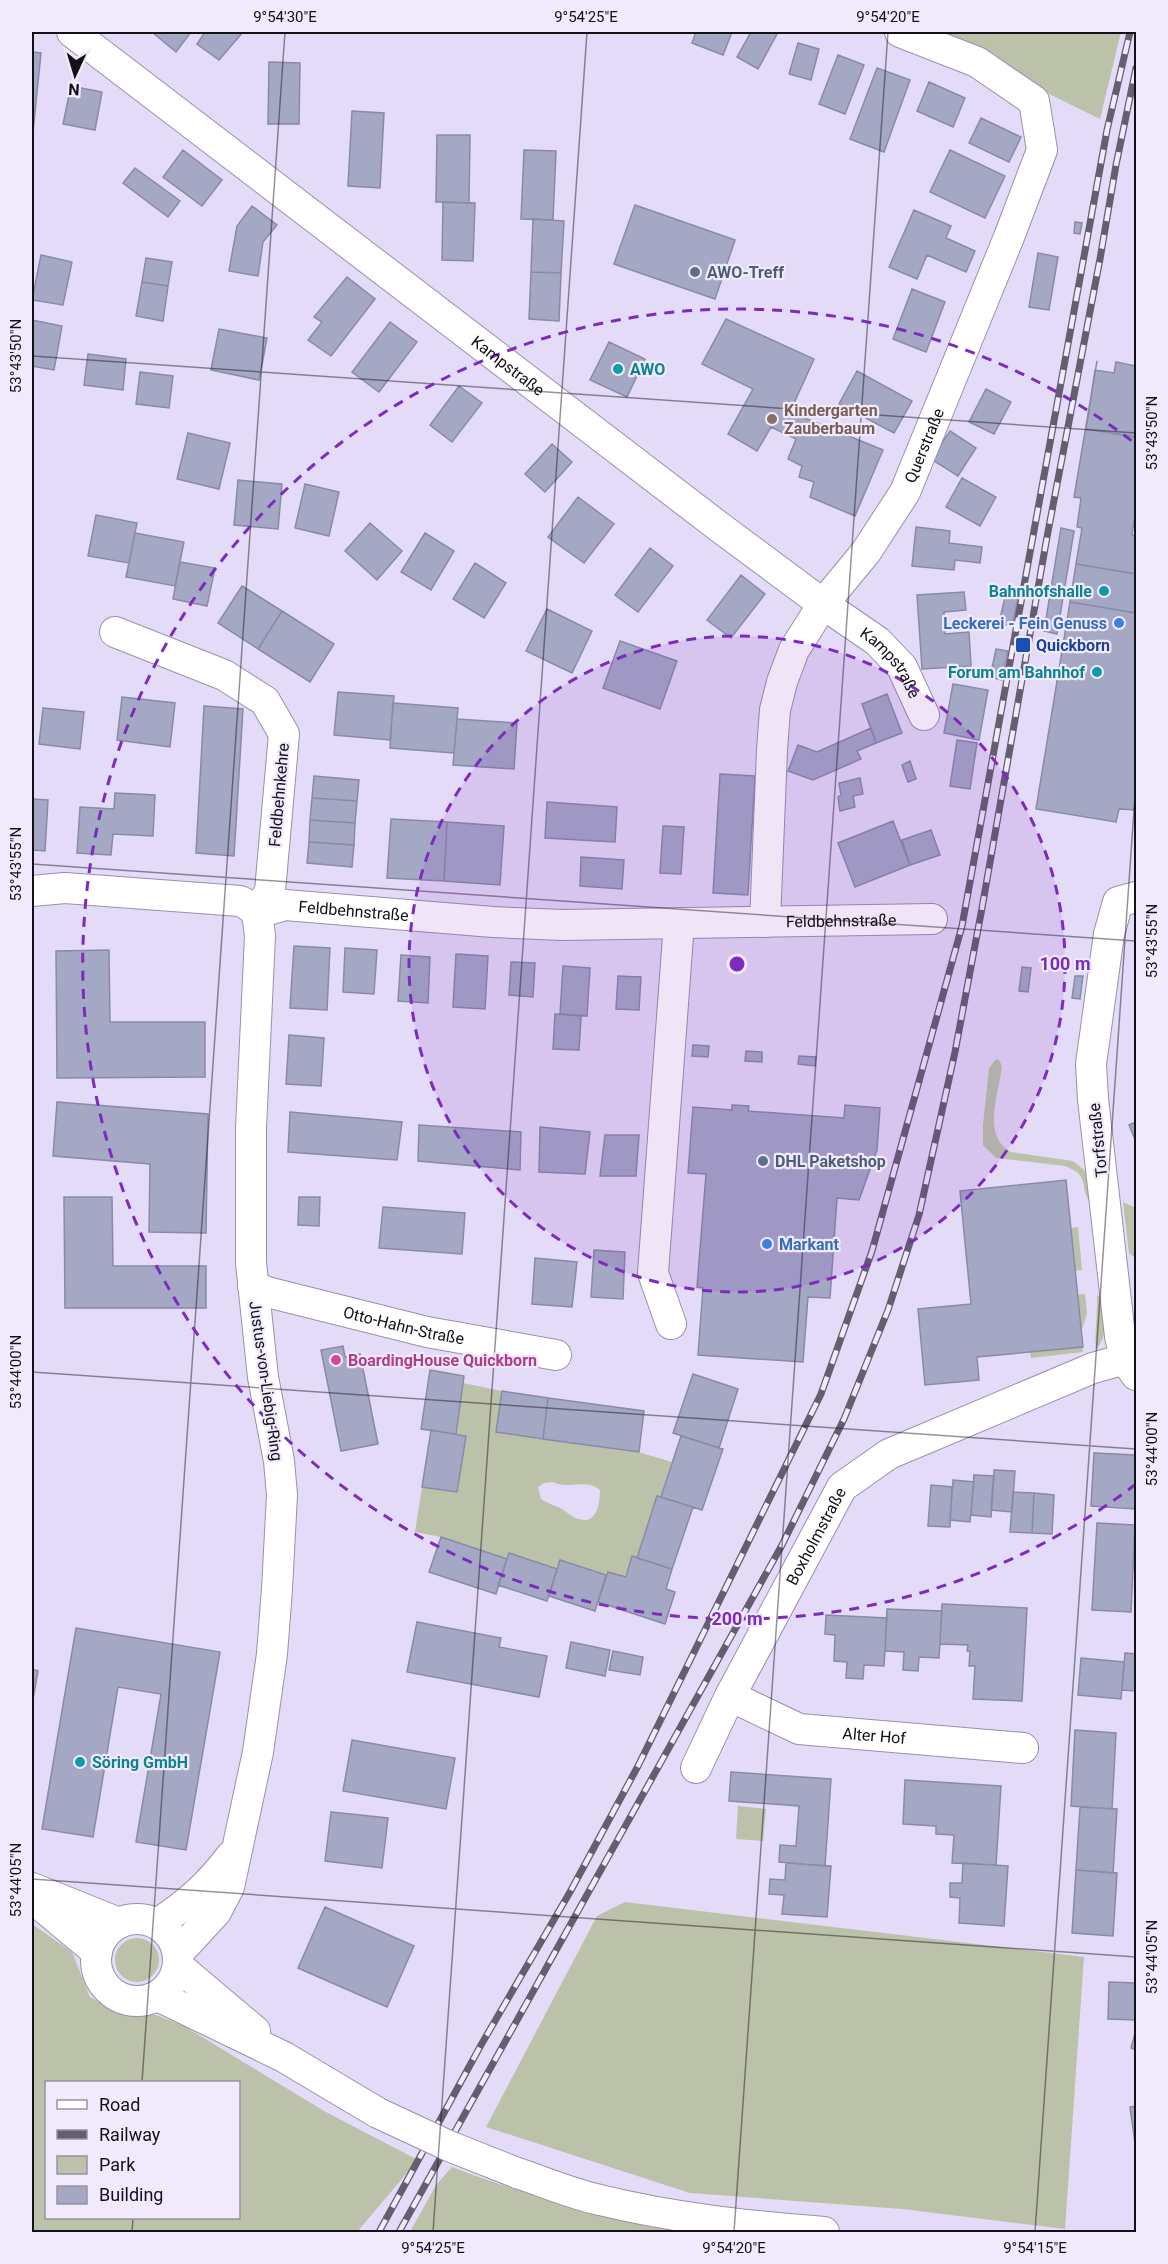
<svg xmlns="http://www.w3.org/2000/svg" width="1168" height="2264" viewBox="0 0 1168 2264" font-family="Roboto,sans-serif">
	<rect width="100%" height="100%" fill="#e4dbf8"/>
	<path fill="#bbc2a9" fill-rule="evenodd" d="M932 32H1121L1100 119 1037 88Z
		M996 1059 999 1060 1002 1066C999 1094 981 1136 1011 1152L1073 1161 1084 1170 1089 1178 1090 1202C1078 1187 1092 1176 1065 1166L996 1158 983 1145V1125L989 1068Z
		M1123 1202 1136 1208V1259L1129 1253Z
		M1078 1227 1082 1270 1075 1271 1070 1228Z
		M1085 1294 1087 1314 1081 1332 1083 1352 1031 1358 1030 1352 1077 1347 1071 1295Z
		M1097 1295 1104 1300C1106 1319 1108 1334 1096 1350 1094 1331 1098 1314 1097 1295Z
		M463 1383 502 1391 496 1432 638 1452 672 1462 661 1497 657 1496 637 1558 632 1557 626 1577 608 1572 606 1575 561 1561 557 1569 509 1553 507 1559 441 1537 415 1532 422 1487 457 1492 466 1436 456 1434ZM553 1482C570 1490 585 1478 600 1490 600 1503 597 1525 579 1519 573 1518 567 1512 562 1509 555 1505 548 1504 541 1499L538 1487 544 1483Z
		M738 1806 766 1809 763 1841 736 1839Z
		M625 1902 1084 1957 1065 2229 902 2209 690 2193 486 2127 597 1916Z
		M32 1924 72 1952 90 1997 118 2012 156 2015 184 2026 324 2111 418 2160 357 2232H32ZM46 2082H238V2218H46Z
		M115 1960a22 22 0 1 1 44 0a22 22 0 1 1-44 0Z
		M452 2167C528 2196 605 2217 685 2232H410L436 2185Z"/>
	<path fill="#a5a8c5" stroke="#888aa6" stroke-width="1.5" d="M152 32H191L176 52Z
		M205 32H243L219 60 197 44Z
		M696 32H732L723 55 692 43Z
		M751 32H773L777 34 758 69 737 57Z
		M798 43 819 49 811 80 789 74Z
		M32 52 41 53 33 132H32Z
		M838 55 864 65 845 114 819 104Z
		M269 62 300 63 299 124H268Z
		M877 68 910 80 884 152 850 139Z
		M929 82 965 98 953 127 917 111Z
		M71 86 102 92 95 130 63 124Z
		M352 111 384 113 380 188 348 186Z
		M981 118 1021 137 1009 162 969 143Z
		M437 135H470L469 203 436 202Z
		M183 150 222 180 202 206 163 177Z
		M524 150 556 151 553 220 521 219Z
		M950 150 1005 176 985 218 930 192Z
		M135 168 180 201 168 217 123 183Z
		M443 202 475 203 473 261 442 260Z
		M635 205 735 240 715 299 614 264Z
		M252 206 277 225 263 242 258 276 229 271 237 226Z
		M914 210 951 226 946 238 975 251 966 272 927 255 917 279 889 267Z
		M533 219 564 221 561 273 531 272Z
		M1075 222 1082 223 1080 234 1074 233Z
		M1038 253 1058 257 1049 310 1029 307Z
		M41 255 72 262 63 305 32 300Z
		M146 258 172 262 168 286 142 282Z
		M531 272 561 273 559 321 529 319Z
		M347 277 375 299 331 356 308 340 322 322 314 317Z
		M142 282 168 286 163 321 136 316Z
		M912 289 945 302 926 352 893 339Z
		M726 319 814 359 790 412 883 450 855 516 810 497 814 482 799 477 802 466 788 459 796 439 771 427 757 451 728 434 753 389 702 364Z
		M32 320 62 326 54 370 32 366Z
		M390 322 417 342 379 392 352 372Z
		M219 329 267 338 259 380 211 370Z
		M609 342 645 359 627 397 590 380Z
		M88 354 126 359 123 390 84 385Z
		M1097 361 1086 429 1136 437V508L1132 535 1136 536V574L1076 564 1082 528 1077 527 1081 498 1074 497Z
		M1116 362 1136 366V437L1086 429 1095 370 1114 373Z
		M857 371 912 401 894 433 839 404Z
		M140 372 173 376 169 408 136 404Z
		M459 386 482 403 452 442 430 425Z
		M986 389 1011 402 994 434 969 422Z
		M950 431 976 448 958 476 931 459Z
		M188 433 230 443 219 489 177 479Z
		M552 444 572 462 545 492 525 474Z
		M962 478 996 497 980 526 946 507Z
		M238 480 282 484 278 529 234 525Z
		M305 484 339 492 329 536 295 528Z
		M578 497 614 524 584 563 548 537Z
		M96 515 137 523 129 563 88 556Z
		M370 523 402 551 377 580 345 551Z
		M916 527 950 531 949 543 982 547 980 563 955 560 954 570 912 566Z
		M1061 528 1074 531 1057 634 1044 631Z
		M135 533 184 542 175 586 126 577Z
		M425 533 454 551 431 590 401 572Z
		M650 548 673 566 638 612 615 595Z
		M180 562 215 568 207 606 173 599Z
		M475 563 506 583 484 618 453 599Z
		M1076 564 1136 574V613L1070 602Z
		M741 575 765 594 731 638 707 620Z
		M242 586 282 611 258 649 218 623Z
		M964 592 966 610 944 612 945 634 969 632 971 666 922 669 917 595Z
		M1005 597 1018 599 1012 626 999 623Z
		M1070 602 1136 613V810L1119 809 1116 822 1036 809Z
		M547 609 592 631 572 673 526 651Z
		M282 611 334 644 310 682 258 649Z
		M620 641 677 661 660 709 603 688Z
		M996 649 1008 651 1002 680 990 677Z
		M953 684 988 690 979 740 944 733Z
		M338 692 394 696 390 740 334 735Z
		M887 694 902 733 876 743 862 704Z
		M122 697 175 703 170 747 117 740Z
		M393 703 458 708 454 753 390 748Z
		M204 706 243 709 234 856 196 853Z
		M43 708 84 712 80 749 39 744Z
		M457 719 517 723 514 769 453 765Z
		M871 728 876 743 857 751 861 759 813 780 788 771 798 745 817 752Z
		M957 740 977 743 970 789 950 786Z
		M910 761 916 779 908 782 902 765Z
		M720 774 755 776 748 895 713 893Z
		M314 776 359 780 357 801 312 798Z
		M860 778 863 794 853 796 855 807 840 811 838 797 841 795 839 783Z
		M115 793 155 795 153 836 113 834 111 855 77 853 80 807 114 809Z
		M312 798 357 801 355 823 310 820Z
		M32 799 48 800 45 851 32 850Z
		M547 802 617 807 615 842 545 838Z
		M391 819 447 822 444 881 387 878Z
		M310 820 355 823 354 845 309 842Z
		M893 821 910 865 855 887 838 843Z
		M447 822 504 826 500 885 444 881Z
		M663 826 684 827 681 874 660 873Z
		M931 830 940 855 910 865 902 840Z
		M309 842 354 845 352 867 307 863Z
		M581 857 624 860 622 889 580 886Z
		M294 946 330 948 327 1010 290 1008Z
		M345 948 377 950 374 994 343 992Z
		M109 950 110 1022H205V1077L57 1078 56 951Z
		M456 954 488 956 485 1009 453 1007Z
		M401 955 430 957 428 1003 398 1001Z
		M511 962 535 963 533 997 509 995Z
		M563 966 590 968 587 1016 560 1014Z
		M1022 967 1031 968 1028 992 1019 991Z
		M618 976 641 977 639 1010 616 1009Z
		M1075 976H1083L1080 999 1072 998Z
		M555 1014 581 1016 579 1050 553 1049Z
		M289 1035 324 1038 321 1086 286 1084Z
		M693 1045 709 1046 708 1057 692 1056Z
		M746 1051 762 1052V1062L745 1061Z
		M799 1056 816 1057 815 1066 798 1064Z
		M57 1102 208 1114 206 1233 149 1232 150 1164 53 1156Z
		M732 1105 749 1106 748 1111 844 1118 845 1105 880 1108 877 1150 859 1200 837 1198 830 1298 808 1297 803 1362 698 1355 703 1288 697 1287 706 1174 688 1173 693 1107 732 1110Z
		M290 1112 402 1122 397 1160 288 1152Z
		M1136 1122V1142L1129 1125Z
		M419 1125 521 1132 520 1170 418 1161Z
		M540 1127 590 1132 585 1174 539 1172Z
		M605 1135H639L636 1176H600Z
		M1066 1180 1083 1347 977 1357 979 1380 925 1385 918 1309 971 1304 960 1191Z
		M64 1197H112L113 1266H206V1308H65Z
		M299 1197H320L319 1226 298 1225Z
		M383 1207 465 1213 462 1254 379 1248Z
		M594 1250 625 1252 623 1299 591 1297Z
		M535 1258 577 1262 572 1307 532 1304Z
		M343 1346 345 1357 360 1354 378 1444 341 1451 321 1350Z
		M430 1370 464 1376 456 1434 421 1429Z
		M693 1374 738 1389 719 1448 673 1433Z
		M502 1391 548 1398 543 1439 496 1432Z
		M548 1398 644 1411 639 1452 543 1439Z
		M431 1430 466 1436 457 1492 422 1487Z
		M681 1436 723 1449 702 1510 661 1497Z
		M1094 1453 1136 1455V1509L1091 1506Z
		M994 1470 1015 1471 1012 1512 991 1510Z
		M974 1475 994 1476 991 1517 971 1515Z
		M953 1480 974 1482 970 1522 950 1520Z
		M931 1485 952 1487 950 1527 928 1526Z
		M1013 1492 1034 1493 1032 1533 1010 1532Z
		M1034 1493 1054 1495 1052 1534 1032 1533Z
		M657 1496 693 1507 672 1569 637 1558Z
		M1097 1523 1135 1525 1131 1612 1092 1610Z
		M441 1537 507 1559 496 1594 429 1572Z
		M509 1553 557 1569 547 1601 498 1585Z
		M632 1556 672 1569 666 1589 675 1592 665 1624 598 1602 608 1572 626 1577Z
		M560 1560 606 1575 595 1611 549 1596Z
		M942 1604 1027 1608 1022 1701 973 1699 975 1666H969L970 1651H967L968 1645 940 1644Z
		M887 1609 942 1611 939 1658 919 1657 918 1671 903 1670 904 1652 885 1651Z
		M826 1615 887 1618 884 1666 864 1665 863 1679 846 1678 847 1662 834 1661 835 1635 825 1634Z
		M417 1622 501 1638 499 1647 547 1656 539 1697 407 1672Z
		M76 1628 220 1652 186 1850 136 1842 161 1694 118 1687 93 1837 42 1829Z
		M571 1642 610 1650 605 1676 566 1668Z
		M613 1651 643 1657 640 1675 609 1670Z
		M1125 1653 1136 1654V1691L1122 1690Z
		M1081 1658 1124 1662 1121 1699 1078 1695Z
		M32 1669 38 1671 32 1705Z
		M1075 1730 1116 1733 1112 1809 1071 1806Z
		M352 1740 455 1758 446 1809 343 1791Z
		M731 1772 831 1779 825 1866 779 1862 780 1845 796 1846 799 1806 729 1801Z
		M905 1780 1001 1786 996 1865 952 1863 954 1835 936 1834V1826L903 1824Z
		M1080 1807 1117 1809 1113 1873 1076 1870Z
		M331 1812 388 1818 382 1868 325 1861Z
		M786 1863 831 1866 827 1917 782 1914 784 1895 769 1894 770 1879 785 1880Z
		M963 1863 1008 1866 1004 1926 959 1923 960 1898 950 1897V1883H962Z
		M1076 1870 1117 1873 1113 1936 1072 1933Z
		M325 1907 414 1946 387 2007 298 1968Z
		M1109 1982 1136 1983V2020L1108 2019Z
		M1135 2033H1136V2050L1131 2048Z
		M1136 2106V2143H1135L1130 2107Z"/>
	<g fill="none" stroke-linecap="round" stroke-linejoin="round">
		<g stroke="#9990ab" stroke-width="32">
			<g id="minor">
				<path id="s1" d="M72 32 722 529 823 604 877 641 902 667 924 715"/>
				<path d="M115 632 224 675 265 701 284 734 270 891 257 913"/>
				<path d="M32 891 65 888 240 901 248 905 257 913"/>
				<path id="s2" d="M257 913 285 905 493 922 563 925 932 919"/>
				<path id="s3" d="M765 922 772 750 775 710 782 682 794 650 823 604 866 552 905 492 1009 237 1042 150 1034 101 977 62 900 32"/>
				<path id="s4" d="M253 1286 267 1292 427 1332 556 1355"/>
				<path d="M671 1324 653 1273 679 923"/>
				<path d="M1136 1375 1125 1359 1120 1336 1093 1099 1091 1064 1109 934 1118 902 1136 897"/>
				<path id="s5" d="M730 1696 799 1729 1023 1748"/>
				<path id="s6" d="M696 1768 730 1696 842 1487 889 1454 1093 1368 1125 1359"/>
				<path d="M32 1888 119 1923"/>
				<path d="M32 1898 97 1952"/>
				<circle cx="137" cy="1960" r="41"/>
				<path d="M157 1924C188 1904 209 1885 231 1856"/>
				<path d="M178 1953 216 1912 229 1887 258 1752 272 1654 277 1589 282 1495 279 1461 263 1377 251 1263V1128L260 936 257 913"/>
				<path d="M178 1966 255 2031"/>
				<path d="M158 1996 284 2057 378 2113"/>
				<path d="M517 2173C545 2182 572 2194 600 2200 674 2218 748 2226 824 2232"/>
			</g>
		</g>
		<use href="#minor" stroke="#fff" stroke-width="30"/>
		<g stroke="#645e6f" stroke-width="7">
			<path id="rail" d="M379 2232 481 2045 570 1892 638 1766 821 1394 872 1251 962 926 1107 130 1130 32
				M399 2232 782 1545 844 1419 888 1310 919 1215 955 1052 982 908 1047 537 1100 259 1116 165 1136 68"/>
		</g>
		<use href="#rail" stroke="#f0eafc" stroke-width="4.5" stroke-dasharray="14" stroke-linecap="butt"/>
		<g stroke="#9990ab" stroke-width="32" stroke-linecap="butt">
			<path id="minor-bridge" d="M378 2113 449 2146 517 2173"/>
		</g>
		<use href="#minor-bridge" stroke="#fff" stroke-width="30"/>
	</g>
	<path fill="none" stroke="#14101a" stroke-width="1.5" stroke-opacity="0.45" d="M32 356 1136 433M32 864 1136 941M32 1372 1136 1449M32 1879 1136 1957M142 2082 285 32M132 2232 133 2218M433 2232 587 32M734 2232 888 32M1035 2232 1136 781"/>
	<circle cx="737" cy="964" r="328" fill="#7b2cbf" fill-opacity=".12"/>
	<g fill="none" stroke="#7b2cbf" stroke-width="3" stroke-dasharray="10 8">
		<circle cx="737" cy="964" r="328"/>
		<path d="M1136 1484A655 655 0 1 1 1136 444"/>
	</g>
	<g fill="#5c6f8a" stroke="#f0eafc" stroke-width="2">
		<circle cx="695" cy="272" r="6"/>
		<circle cx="763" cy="1161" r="6"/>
	</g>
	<g fill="#0f9aa8" stroke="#f0eafc" stroke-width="2">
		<circle cx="618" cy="369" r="6"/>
		<circle cx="1104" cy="591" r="6"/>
		<circle cx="1097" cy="672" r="6"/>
		<circle cx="80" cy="1762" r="6"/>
	</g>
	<circle fill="#8d6e63" stroke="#f0eafc" stroke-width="2" cx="772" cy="419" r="6"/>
	<g fill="#3f7fe0" stroke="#f0eafc" stroke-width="2">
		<circle cx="1119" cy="623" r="6"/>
		<circle cx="767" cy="1244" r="6"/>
	</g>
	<rect fill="#1a4fb4" stroke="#f0eafc" stroke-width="2" x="1015" y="637" width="16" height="16" rx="3"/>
	<circle fill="#d1479c" stroke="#f0eafc" stroke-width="2" cx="336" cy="1360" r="6"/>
	<g text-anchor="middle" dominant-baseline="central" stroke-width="4.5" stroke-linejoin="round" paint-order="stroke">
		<g font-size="16" font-weight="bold" fill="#4e5e75" stroke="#f0eafc" text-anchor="start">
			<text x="707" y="272">AWO-Treff</text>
			<text x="775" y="1161">DHL Paketshop</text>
		</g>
		<g font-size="16" fill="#14101a" stroke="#f0eafc">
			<text stroke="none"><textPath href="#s1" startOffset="549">Kampstraße</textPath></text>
			<text stroke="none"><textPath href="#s3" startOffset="519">Querstraße</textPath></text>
			<text stroke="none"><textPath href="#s1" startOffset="1035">Kampstraße</textPath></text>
			<text transform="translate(279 795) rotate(-85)">Feldbehnkehre</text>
			<text stroke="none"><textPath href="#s2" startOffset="98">Feldbehnstraße</textPath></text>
			<text stroke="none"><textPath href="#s2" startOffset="586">Feldbehnstraße</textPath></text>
			<text transform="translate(1098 1140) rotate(-96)">Torfstraße</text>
			<text stroke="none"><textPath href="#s4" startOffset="156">Otto-Hahn-Straße</textPath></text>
			<text transform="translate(266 1381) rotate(82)">Justus-von-Liebig-Ring</text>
			<text stroke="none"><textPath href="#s6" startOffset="261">Boxholmstraße</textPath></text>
			<text stroke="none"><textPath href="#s5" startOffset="152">Alter Hof</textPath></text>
		</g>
		<g font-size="16" font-weight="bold" fill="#0d838f" stroke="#f0eafc" text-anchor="start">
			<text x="630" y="369">AWO</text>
			<text x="1092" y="591" text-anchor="end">Bahnhofshalle</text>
			<text x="1085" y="672" text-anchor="end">Forum am Bahnhof</text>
			<text x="92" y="1762">Söring GmbH</text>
		</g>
		<g font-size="16" font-weight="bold" fill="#785e54" stroke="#f0eafc" text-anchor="start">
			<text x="784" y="410">Kindergarten<tspan x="784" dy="18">Zauberbaum</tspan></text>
		</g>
		<g font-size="16" font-weight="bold" fill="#366cbe" stroke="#f0eafc" text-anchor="end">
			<text x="1107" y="623">Leckerei - Fein Genuss</text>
			<text x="779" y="1244" text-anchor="start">Markant</text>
		</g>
		<g font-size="16" font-weight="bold" fill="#164399" stroke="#f0eafc" text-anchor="start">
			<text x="1036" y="645">Quickborn</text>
		</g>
		<g font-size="16" font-weight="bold" fill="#b23c85" stroke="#f0eafc" text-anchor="start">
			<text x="348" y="1360">BoardingHouse Quickborn</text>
		</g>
	</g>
	<circle cx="737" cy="964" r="9" fill="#7b2cbf" stroke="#f0eafc" stroke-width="3"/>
	<g font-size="18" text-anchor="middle" font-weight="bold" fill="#7b2cbf" stroke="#f0eafc" stroke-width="4.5" stroke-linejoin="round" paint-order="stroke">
		<text x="1065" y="970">100 m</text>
		<text x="737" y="1625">200 m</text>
	</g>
	<rect width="1168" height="2264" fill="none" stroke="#f0eafc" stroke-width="66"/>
	<rect x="45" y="2081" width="195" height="138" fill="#f0eafc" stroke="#9893a2" stroke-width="1.5"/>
	<rect x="57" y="2100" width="30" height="9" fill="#ffffff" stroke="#9893a2" stroke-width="1.5"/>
	<text x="99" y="2111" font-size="18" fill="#14101a">Road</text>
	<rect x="57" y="2130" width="30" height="9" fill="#645e6f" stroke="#9893a2" stroke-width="1.5"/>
	<text x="99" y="2141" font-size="18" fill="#14101a">Railway</text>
	<rect x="57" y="2156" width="30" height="18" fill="#bbc2a9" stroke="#9893a2" stroke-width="1.5"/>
	<text x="99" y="2171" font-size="18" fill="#14101a">Park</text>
	<rect x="57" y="2186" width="30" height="18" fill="#a5a8c5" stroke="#9893a2" stroke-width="1.5"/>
	<text x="99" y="2201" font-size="18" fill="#14101a">Building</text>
	<g transform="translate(75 75) rotate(184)" stroke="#f0eafc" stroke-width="4.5" paint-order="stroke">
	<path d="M0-4.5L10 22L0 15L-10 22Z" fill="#14101a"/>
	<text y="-9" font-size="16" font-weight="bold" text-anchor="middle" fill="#14101a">N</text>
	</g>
	<rect x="33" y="33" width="1102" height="2198" fill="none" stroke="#14101a" stroke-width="2"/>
	<g font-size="15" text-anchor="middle" fill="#14101a">
		<text x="285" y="22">9°54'30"E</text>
		<text x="586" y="22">9°54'25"E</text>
		<text x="888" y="22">9°54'20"E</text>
		<text transform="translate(16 356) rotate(-90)" y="5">53°43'50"N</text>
		<text transform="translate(1152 433) rotate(-90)" y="5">53°43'50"N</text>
		<text transform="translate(16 864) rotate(-90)" y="5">53°43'55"N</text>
		<text transform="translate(1152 941) rotate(-90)" y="5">53°43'55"N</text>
		<text transform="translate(16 1372) rotate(-90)" y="5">53°44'00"N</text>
		<text transform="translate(1152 1449) rotate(-90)" y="5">53°44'00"N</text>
		<text transform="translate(16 1880) rotate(-90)" y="5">53°44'05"N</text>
		<text transform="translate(1152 1957) rotate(-90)" y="5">53°44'05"N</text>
		<text x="433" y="2253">9°54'25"E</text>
		<text x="734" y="2253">9°54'20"E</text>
		<text x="1035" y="2253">9°54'15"E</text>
	</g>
</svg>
